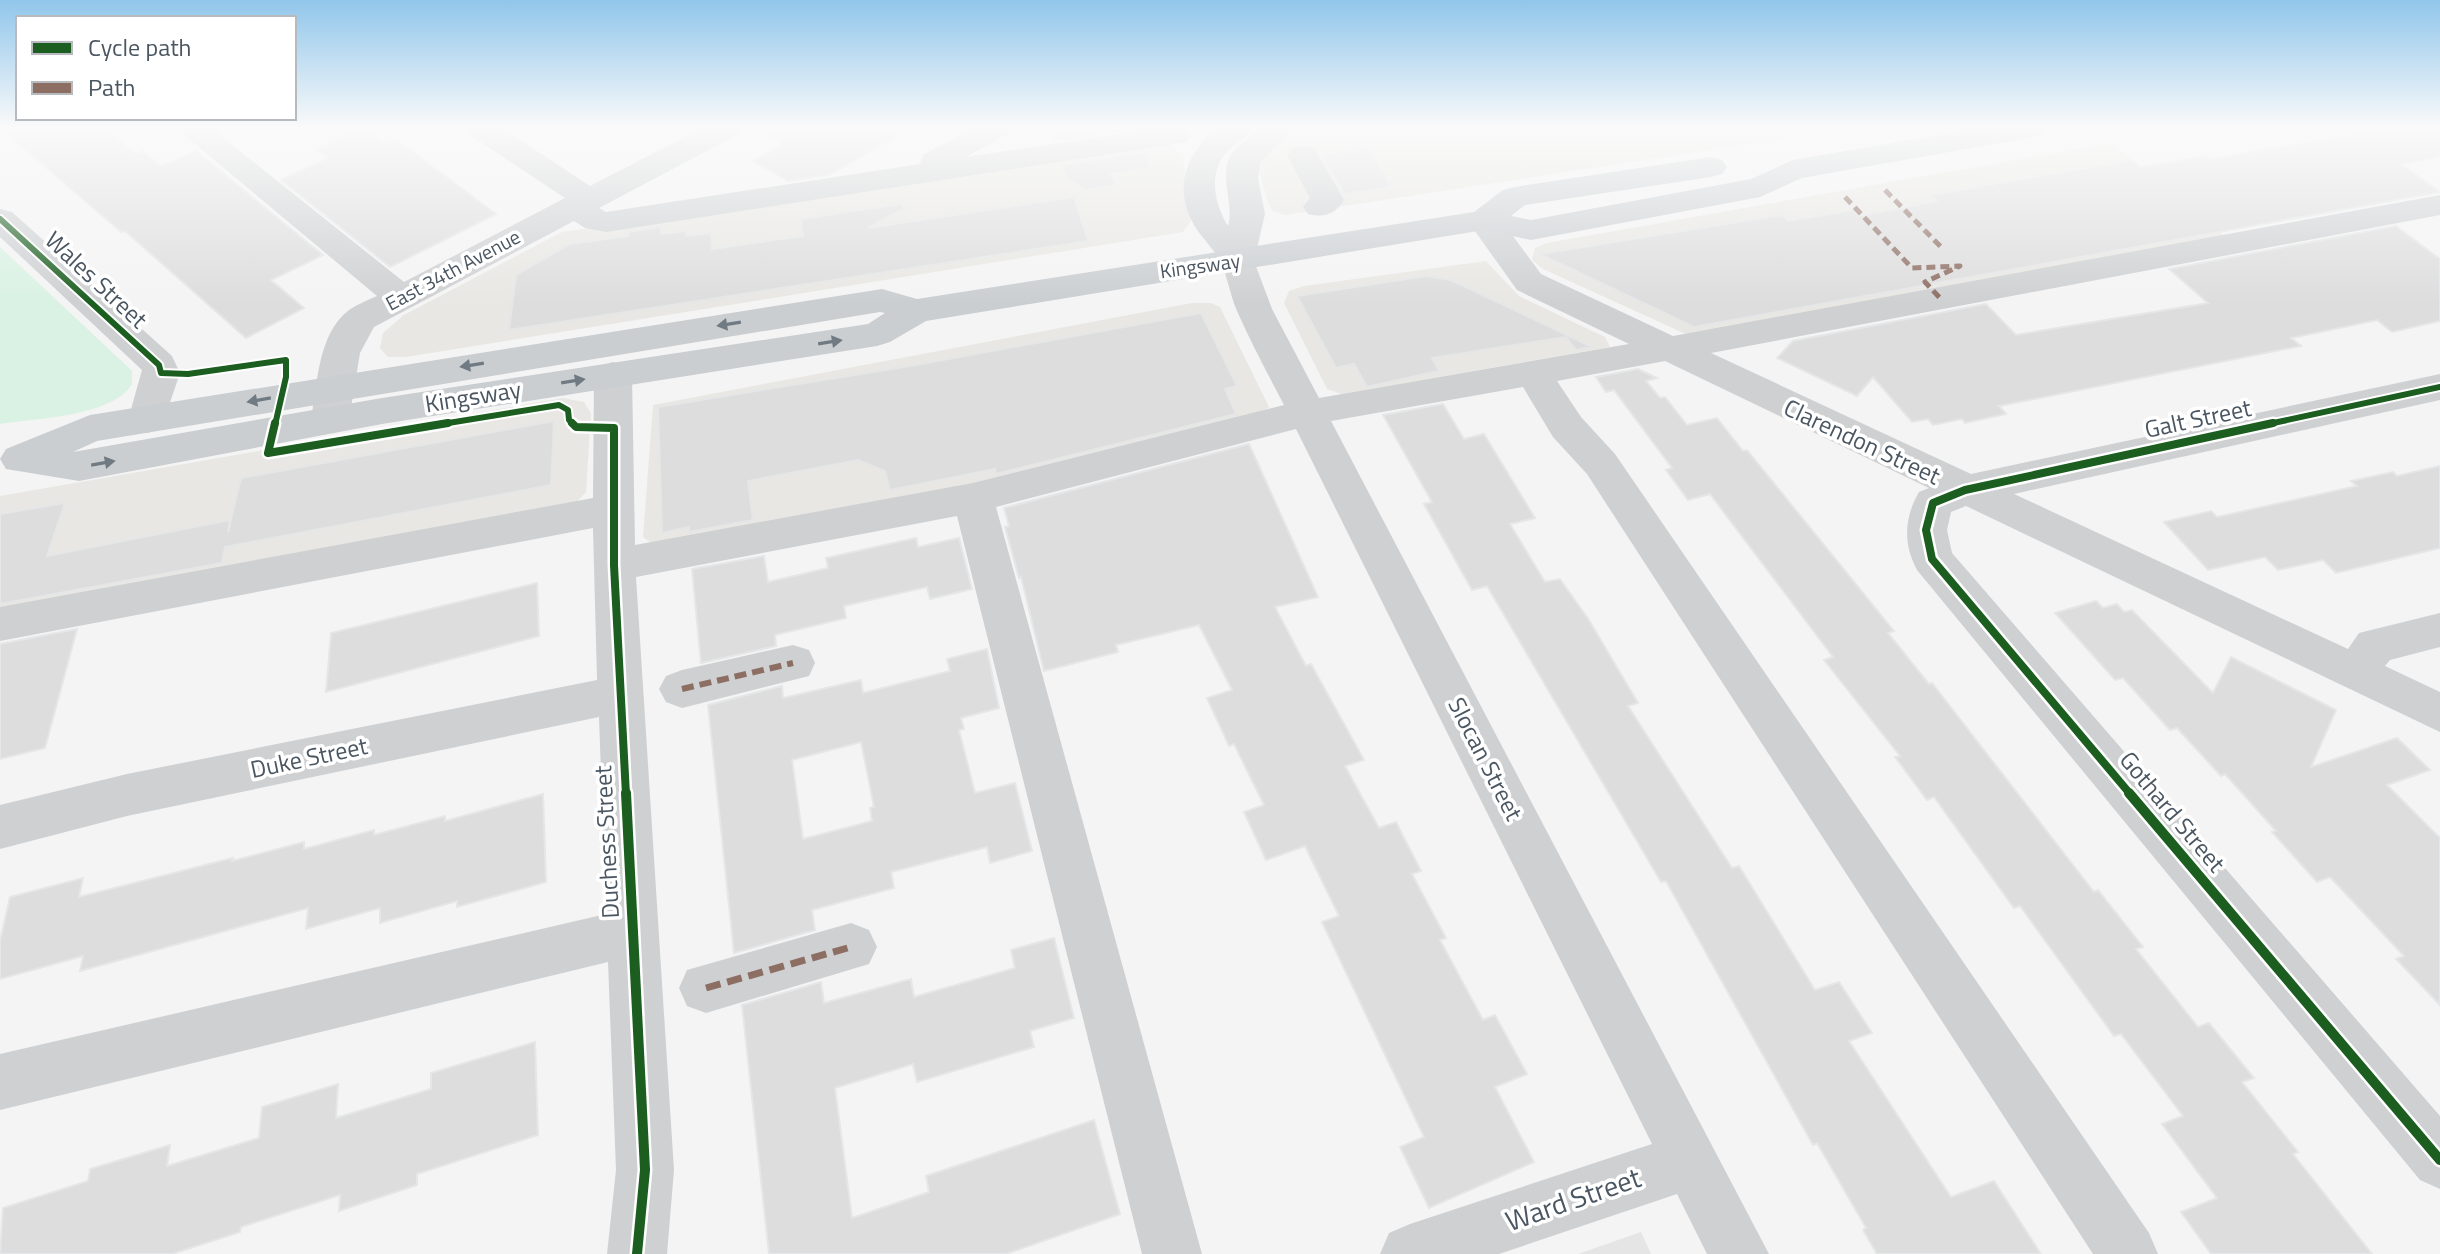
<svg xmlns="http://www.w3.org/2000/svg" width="2440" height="1254" font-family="'Titillium Web',sans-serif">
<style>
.commercial{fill:#e8e7e3}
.education{fill:#e6e5e6}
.green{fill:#d9f2e3}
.building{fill:#ddddde;stroke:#e5e6e7;stroke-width:2;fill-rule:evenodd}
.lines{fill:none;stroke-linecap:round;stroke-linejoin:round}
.minor{fill:#ced0d2;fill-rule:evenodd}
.major{fill:#caced1;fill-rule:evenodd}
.quiet-far2{stroke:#8d6e63;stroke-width:5;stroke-dasharray:9 5;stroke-linecap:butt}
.quiet-far1{stroke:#8d6e63;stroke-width:6;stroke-dasharray:12 6;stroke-linecap:butt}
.quiet{stroke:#8d6e63;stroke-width:7;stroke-dasharray:15 7;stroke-linecap:butt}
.cycleway-far2-casing{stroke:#fff;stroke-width:10}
.cycleway-far1-casing{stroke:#fff;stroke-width:13}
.cycleway-casing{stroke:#fff;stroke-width:15}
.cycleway-far2{stroke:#1b5e20;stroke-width:6}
.cycleway-far1{stroke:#1b5e20;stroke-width:8}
.cycleway{stroke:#1b5e20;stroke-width:10}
.oneway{fill:#707a83}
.labels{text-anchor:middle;stroke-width:7;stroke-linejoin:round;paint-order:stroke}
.far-street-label{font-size:20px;fill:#4a5661;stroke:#fff}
.street-label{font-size:24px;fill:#4a5661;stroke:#fff}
.near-street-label{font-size:28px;fill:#4a5661;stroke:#fff}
</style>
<rect width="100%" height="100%" fill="#f4f4f4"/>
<path class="commercial" d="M 1295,128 L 1855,128 L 1285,215 L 1273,211 L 1269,205 L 1258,169 L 1263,157 Z
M 2112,143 L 2233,243 L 1688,335 L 1543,269 L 1532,260 L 1535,248 L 1547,243 Z
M 1165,145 L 1172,147 L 1183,157 L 1192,219 L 1183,232 L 406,357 L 388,357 L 380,348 L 383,333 L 404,315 L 562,232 Z
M 1486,261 L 1519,296 L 1605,337 L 1610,347 L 1342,394 L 1327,389 L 1284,303 L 1289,291 L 1304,286 Z
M 1192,303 L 1211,303 L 1220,307 L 1269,407 L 1267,409 L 973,498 L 667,544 L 650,542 L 643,537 L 653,405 Z
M 563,398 L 584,402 L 591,413 L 586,492 L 575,504 L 0,624 L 0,496 Z"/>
<path class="education" d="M 1641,1232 L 1651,1254 L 1578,1254 Z"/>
<path class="green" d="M 0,247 L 132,371 L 132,384 C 112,417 36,418 0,424 Z"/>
<path class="building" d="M 0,128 L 105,128 L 136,154 L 142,151 L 161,166 L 196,151 L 323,255 L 271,280 L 304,308 L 246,338 L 125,231 L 121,232 Z
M 363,128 L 385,144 L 396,139 L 496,214 L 390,267 L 281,180 L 328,158 L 316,149 Z
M 755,128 L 912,128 L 829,175 L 788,181 L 753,161 L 784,144 Z
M 1050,128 L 1136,128 L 1136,129 L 1054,141 Z
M 2391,128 L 2440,128 L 2440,157 L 2401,164 L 2440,192 L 1694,327 L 1540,254 L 1782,215 L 1788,221 L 1853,210 L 1859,216 L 1937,201 L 1931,195 L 2132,160 L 2141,167 L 2206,156 L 2210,159 Z
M 1369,147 L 1392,187 L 1344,194 L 1321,155 Z
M 1145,152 L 1151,168 L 1111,174 L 1116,185 L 1085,190 L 1067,179 L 1062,165 Z
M 1074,197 L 1088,241 L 509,330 L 516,275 L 570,244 L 628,236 L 628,232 L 661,227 L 661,234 L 685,231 L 687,236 L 711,233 L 712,249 L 803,236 L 801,219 L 902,204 L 904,208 L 868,228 Z
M 2396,226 L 2440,259 L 2440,321 L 2392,332 L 2377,320 L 2291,338 L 2301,346 L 1999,406 L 2006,414 L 1965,423 L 1962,419 L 1933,425 L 1928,419 L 1912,422 L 1873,377 L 1857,396 L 1777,358 L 1793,341 L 1986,304 L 2016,335 L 2208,303 L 2169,269 Z
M 1426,276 L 1451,280 L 1592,347 L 1576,350 L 1566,337 L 1432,358 L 1439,371 L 1367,387 L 1354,364 L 1336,368 L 1297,296 Z
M 1201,313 L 1237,386 L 1225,389 L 1236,414 L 996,474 L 995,469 L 890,490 L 885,471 L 858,460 L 748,481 L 753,520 L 689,532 L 689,527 L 662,533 L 658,407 L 910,366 Z
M 1638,369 L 1657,378 L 1646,381 L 1660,398 L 1665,397 L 1687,425 L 1717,418 L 1743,451 L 1747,450 L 1894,631 L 1888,633 L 1929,684 L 1932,683 L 2094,892 L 2098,890 L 2143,947 L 2136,949 L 2198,1027 L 2209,1023 L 2254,1078 L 2242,1082 L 2298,1152 L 2293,1154 L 2372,1254 L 2211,1254 L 2181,1212 L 2217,1198 L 2162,1124 L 2183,1116 L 2121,1034 L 2114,1036 L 2020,906 L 2014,908 L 1934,797 L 1927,800 L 1895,757 L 1900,756 L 1824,660 L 1833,657 L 1710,494 L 1688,500 L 1666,470 L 1672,468 L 1614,390 L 1606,392 L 1596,377 Z
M 1443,404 L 1464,439 L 1484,434 L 1535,518 L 1510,524 L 1545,582 L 1560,579 L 1589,620 L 1638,703 L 1628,706 L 1732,868 L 1739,866 L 1815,990 L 1839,982 L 1872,1033 L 1849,1041 L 1951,1197 L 1994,1181 L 2041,1254 L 1877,1254 L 1863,1230 L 1866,1228 L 1817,1143 L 1813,1145 L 1666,881 L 1661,882 L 1487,586 L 1472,590 L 1424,504 L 1432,502 L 1383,415 Z
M 554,421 L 551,485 L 225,547 L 222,563 L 0,604 L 0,514 L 65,503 L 47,556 L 230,520 L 228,532 L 241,478 Z
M 1249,444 L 1318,597 L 1275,607 L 1306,666 L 1311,664 L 1364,760 L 1345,766 L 1379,828 L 1396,822 L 1421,871 L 1412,874 L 1446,938 L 1440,940 L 1483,1020 L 1495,1015 L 1527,1074 L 1495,1087 L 1534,1162 L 1429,1208 L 1400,1147 L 1424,1137 L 1322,922 L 1339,916 L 1305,846 L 1266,860 L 1244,812 L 1264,805 L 1234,744 L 1229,746 L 1207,698 L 1232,690 L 1199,625 L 1116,645 L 1118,652 L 1044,671 L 1021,577 L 1019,578 L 1005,527 L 1009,526 L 1004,508 Z
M 2440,466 L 2440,548 L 2336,573 L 2323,560 L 2278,570 L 2265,557 L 2208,570 L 2164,522 L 2211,511 L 2217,517 L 2357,486 L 2351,481 L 2393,472 L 2397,476 Z
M 916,538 L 918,547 L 959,538 L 972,589 L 930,599 L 927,587 L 844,606 L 846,618 L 775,635 L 776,646 L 701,663 L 692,569 L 764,556 L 768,582 L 828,568 L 826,558 Z
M 537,583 L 539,636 L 326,692 L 331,633 Z
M 2096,601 L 2103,608 L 2117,604 L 2124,612 L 2132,610 L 2213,693 L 2231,657 L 2336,710 L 2311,767 L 2397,738 L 2430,770 L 2387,785 L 2440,838 L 2440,1005 L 2396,959 L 2404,956 L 2330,877 L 2317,882 L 2272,832 L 2276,831 L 2225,774 L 2221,776 L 2177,728 L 2170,730 L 2123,678 L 2115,680 L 2055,613 Z
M 77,629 L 45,748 L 0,759 L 0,644 Z
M 987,649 L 999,708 L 961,718 L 964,729 L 959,730 L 975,793 L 1015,783 L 1032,851 L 990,863 L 987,847 L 891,872 L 894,888 L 812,910 L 815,930 L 734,953 L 708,705 L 782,686 L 783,698 L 861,680 L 863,693 L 950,671 L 947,659 ZM 861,742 L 874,807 L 870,808 L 872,821 L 803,839 L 792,760 Z
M 543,794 L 546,882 L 457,907 L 457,901 L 380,923 L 380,908 L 306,929 L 308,908 L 80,971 L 83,956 L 0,979 L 0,941 L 10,897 L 83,878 L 79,897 L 233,858 L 232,861 L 304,842 L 304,849 L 374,830 L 374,835 L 445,816 L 445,821 Z
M 1054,938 L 1074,1018 L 1030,1031 L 1034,1047 L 917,1082 L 913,1064 L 835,1088 L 852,1218 L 929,1192 L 926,1176 L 1094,1120 L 1120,1214 L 1006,1254 L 769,1254 L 742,1005 L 821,982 L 824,1003 L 911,979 L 914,997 L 1015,968 L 1011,950 Z
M 535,1042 L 538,1135 L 417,1174 L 417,1185 L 339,1211 L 340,1195 L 241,1227 L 240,1232 L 172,1254 L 0,1254 L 3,1208 L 88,1181 L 90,1169 L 170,1145 L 167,1166 L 259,1138 L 262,1107 L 338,1084 L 336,1118 L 431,1089 L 431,1073 Z"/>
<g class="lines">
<path class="minor" d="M 176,128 L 211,128 L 404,282 L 565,198 L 470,135 L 466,128 L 502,128 L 590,186 L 702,128 L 742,128 L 737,135 L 599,208 L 606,212 L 920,164 L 923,155 L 972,128 L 1011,128 L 1006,135 L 966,157 L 1160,128 L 1184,128 L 1191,135 L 1186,142 L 1175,144 L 606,232 L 585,228 L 574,221 L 374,327 L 360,353 L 349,420 L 344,429 L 330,433 L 316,429 L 311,420 C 317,385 318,333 349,310 C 358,304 368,300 377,296 Z
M 1217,128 L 1253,128 C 1245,139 1234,144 1225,154 C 1208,175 1215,205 1228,226 C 1234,204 1221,182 1228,161 C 1232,148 1250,137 1260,128 L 1294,128 L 1260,163 L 1258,178 L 1265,214 L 1254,261 L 1272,309 L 1319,398 L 1629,344 L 1517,290 L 1467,220 L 1472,213 L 1484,210 L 1496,213 L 1541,274 L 1673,336 L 2440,195 L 2440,215 L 1711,353 L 1971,474 L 2440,374 L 2440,400 L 2014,494 L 2348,649 L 2359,633 L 2440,613 L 2440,647 L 2390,660 L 2385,666 L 2440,692 L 2440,732 L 1966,506 L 1951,512 L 1947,530 L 1952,553 L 2440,1116 L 2440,1189 L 2420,1180 L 1917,570 C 1903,544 1904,518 1919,492 L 1929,488 L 1665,361 L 1557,381 L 1581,417 L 1615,454 L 2149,1233 L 2158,1254 L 2093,1254 L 1587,474 L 1553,437 L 1523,387 L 1331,421 L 1769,1254 L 1707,1254 L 1677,1194 L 1499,1254 L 1380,1254 L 1389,1233 L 1410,1224 L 1652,1144 L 1296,429 L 996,507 L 1202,1254 L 1142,1254 L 957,516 L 636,577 L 674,1170 L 667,1254 L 607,1254 L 616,1170 L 608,962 L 0,1110 L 0,1054 L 606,914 L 599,717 L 127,816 L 0,849 L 0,805 L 127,774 L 597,680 L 593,528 L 0,641 L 0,607 L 593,498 L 594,375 L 600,366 L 613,362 L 626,366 L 632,375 L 635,545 L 973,483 L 1284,405 C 1268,374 1251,343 1237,311 C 1231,297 1228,280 1222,265 C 1216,250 1202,239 1194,225 C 1173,188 1186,153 1217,128 Z
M 1303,145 L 1314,148 L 1344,200 C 1335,214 1325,218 1308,214 L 1303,207 L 1310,198 L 1287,155 L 1292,148 Z
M 0,209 L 12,212 L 172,356 L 180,373 L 161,429 L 147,433 L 133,429 L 128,420 L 142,370 L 0,237 Z
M 793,645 L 809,650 L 815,663 L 809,676 L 682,708 L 666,702 L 659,689 L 666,676 L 682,670 Z
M 851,923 L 869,930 L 877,947 L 869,964 L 706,1013 L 687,1006 L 679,988 L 687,970 Z"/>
<path class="major" d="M 1981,128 L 2050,128 L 2045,135 L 2034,137 L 1802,178 L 1760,197 L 1531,240 L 1484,230 L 926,321 L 890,342 L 877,346 L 382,424 L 79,481 L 6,469 L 0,459 L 6,449 L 90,415 L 882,289 L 917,299 L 1474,212 L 1503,190 L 1515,187 L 1711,157 L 1722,160 L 1727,167 L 1722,174 L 1711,177 L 1525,205 L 1511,216 L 1531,220 L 1751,179 L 1793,160 ZM 880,312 L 885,313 L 868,324 L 382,398 L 73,452 L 97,441 Z"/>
<path class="quiet-far2" d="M 1885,190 L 1943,249
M 1845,197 L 1912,268 L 1960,266 L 1925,282 L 1940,298"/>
<path class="quiet-far1" d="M 682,689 L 793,663"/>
<path class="quiet" d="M 706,988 L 851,947"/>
<defs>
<path id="cycleway-far2" d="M 0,219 L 159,365 L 161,373 L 188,374 L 286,360 L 286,377 L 275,425
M 436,425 L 559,405 L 568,410 L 569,420 L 574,425
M 2264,425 L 2440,387"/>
<path id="cycleway-far1" d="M 275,423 L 268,453 L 448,423
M 572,423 L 576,427 L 614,428 L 614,565 L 626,795
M 2131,795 L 1932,559 L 1926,530 L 1933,503 L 1965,490 L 2273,423"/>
<path id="cycleway" d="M 626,793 L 645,1170 L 637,1254
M 2129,793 L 2440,1160"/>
</defs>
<use href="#cycleway-far2" class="cycleway-far2-casing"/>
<use href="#cycleway-far1" class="cycleway-far1-casing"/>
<use href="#cycleway" class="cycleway-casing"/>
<use href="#cycleway-far2" class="cycleway-far2"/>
<use href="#cycleway-far1" class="cycleway-far1"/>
<use href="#cycleway" class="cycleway"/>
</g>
<defs><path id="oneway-solid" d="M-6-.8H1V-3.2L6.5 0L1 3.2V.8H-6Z" transform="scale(2)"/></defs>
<g class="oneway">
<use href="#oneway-solid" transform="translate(729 324) rotate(171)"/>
<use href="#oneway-solid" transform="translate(830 342) rotate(-9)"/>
<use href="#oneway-solid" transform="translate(472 365) rotate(171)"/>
<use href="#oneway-solid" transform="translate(573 381) rotate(-9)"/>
<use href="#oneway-solid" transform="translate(259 400) rotate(170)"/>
<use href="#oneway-solid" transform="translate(103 463) rotate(-10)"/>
</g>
<linearGradient id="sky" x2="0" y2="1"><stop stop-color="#91c6eb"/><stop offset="0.42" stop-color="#fafafa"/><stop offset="1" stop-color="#fafafa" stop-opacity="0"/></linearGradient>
<rect width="2440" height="303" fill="url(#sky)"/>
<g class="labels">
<g class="far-street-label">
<text transform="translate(1200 266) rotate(-8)" y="7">Kingsway</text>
<text transform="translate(453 270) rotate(-28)" y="7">East 34th Avenue</text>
</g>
<g class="street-label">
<text transform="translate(96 280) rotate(43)" y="8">Wales Street</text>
<text transform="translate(473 397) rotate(-9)" y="8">Kingsway</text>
<text transform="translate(2198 419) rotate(-12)" y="8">Galt Street</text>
<text transform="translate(1862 442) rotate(25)" y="8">Clarendon Street</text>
<text transform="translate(309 758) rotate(-12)" y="8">Duke Street</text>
<text transform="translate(1485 759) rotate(63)" y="8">Slocan Street</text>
<text transform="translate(2172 812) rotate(50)" y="8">Gothard Street</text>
<text transform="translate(607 842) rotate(-93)" y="8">Duchess Street</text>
</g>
<g class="near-street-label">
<text transform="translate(1573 1199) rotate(-19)" y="10">Ward Street</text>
</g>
</g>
<rect x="16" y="16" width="280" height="104" fill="#ffffff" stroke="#b7bbc0" stroke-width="2"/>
<rect x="32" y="42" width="40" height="12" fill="#1b5e20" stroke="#b7bbc0" stroke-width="2"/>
<text x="88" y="56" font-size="24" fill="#4a5661">Cycle path</text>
<rect x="32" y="82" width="40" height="12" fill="#8d6e63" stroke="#b7bbc0" stroke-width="2"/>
<text x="88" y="96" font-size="24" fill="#4a5661">Path</text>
</svg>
